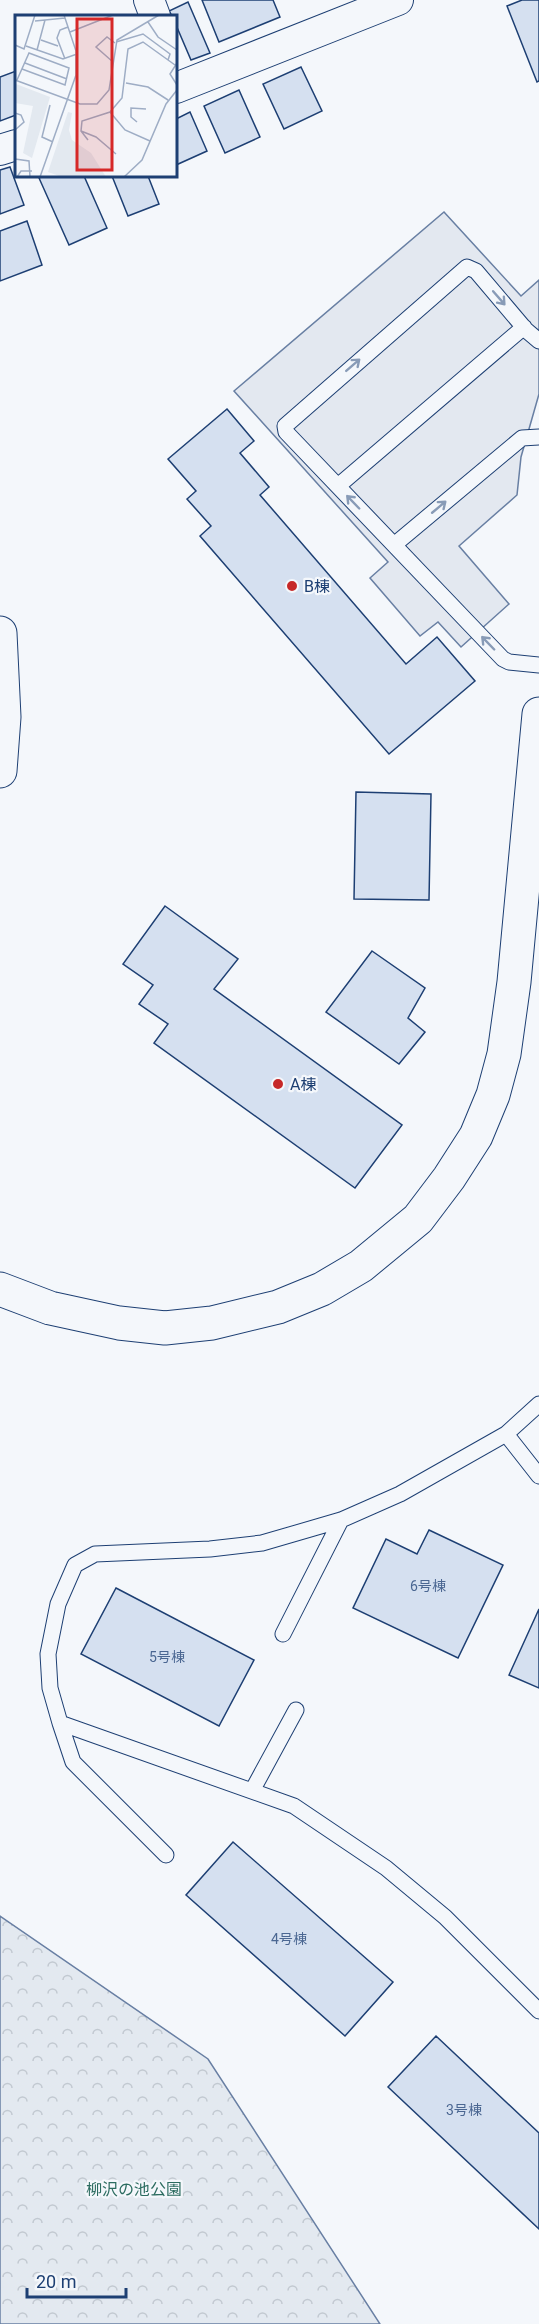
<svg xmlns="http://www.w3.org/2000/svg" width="539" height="2324" font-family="Roboto,'Noto Sans JP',sans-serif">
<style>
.park{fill:url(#park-crowns);stroke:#687fa3;stroke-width:1.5}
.parking{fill:#e3e8f0;stroke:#687fa3;stroke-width:1.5}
.building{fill:#d5e0f0;stroke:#1d3f73;stroke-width:1.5}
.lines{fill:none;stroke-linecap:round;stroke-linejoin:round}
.lane-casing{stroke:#1d3f73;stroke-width:17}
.street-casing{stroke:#1d3f73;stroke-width:32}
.secondary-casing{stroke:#1d3f73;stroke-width:35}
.lane{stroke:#f4f7fb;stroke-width:15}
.street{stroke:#f4f7fb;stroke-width:30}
.secondary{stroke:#f4f7fb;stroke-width:33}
.oneway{stroke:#889bb7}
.poi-dot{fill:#c62828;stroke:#f4f7fb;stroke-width:2}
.labels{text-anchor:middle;stroke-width:4.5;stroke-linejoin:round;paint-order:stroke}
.number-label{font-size:14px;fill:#4b6792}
.poi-label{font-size:16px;fill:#1d3f73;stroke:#f4f7fb;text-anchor:start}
.park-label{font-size:16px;fill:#2c6c60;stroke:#f4f7fb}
.inset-road{fill:none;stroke:#9eadc5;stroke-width:1.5}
.view{fill:#d62828;fill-opacity:0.15;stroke:#d62828;stroke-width:3}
.inset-edge{fill:none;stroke:#1d3f73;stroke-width:3}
</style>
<defs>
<pattern id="park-crowns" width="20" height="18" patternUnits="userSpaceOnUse" patternTransform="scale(1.5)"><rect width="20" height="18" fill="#e3e9f0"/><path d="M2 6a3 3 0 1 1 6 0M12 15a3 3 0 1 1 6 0" fill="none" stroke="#c2c9d1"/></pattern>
</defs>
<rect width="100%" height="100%" fill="#f4f7fb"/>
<path class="park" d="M 0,1916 L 208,2059 L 380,2324 L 0,2324 Z"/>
<path class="parking" d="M 444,212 L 521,296 L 539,280 L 539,394 L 521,457 L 517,495 L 459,546 L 509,604 L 461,647 L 438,622 L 420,636 L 370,578 L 388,562 L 234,391 Z"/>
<path class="building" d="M 202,0 L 273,0 L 280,17 L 219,42 Z
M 522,0 L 539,0 L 539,81 L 537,82 L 507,6 Z
M 188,2 L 210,53 L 191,60 L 176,25 L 176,16 L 172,16 L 169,11 Z
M 301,67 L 322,111 L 284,129 L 263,84 Z
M 16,71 L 16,115 L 0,121 L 0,77 Z
M 239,90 L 260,137 L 225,153 L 204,106 Z
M 190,112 L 207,151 L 176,165 L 176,119 Z
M 10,167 L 24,205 L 0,214 L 0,170 Z
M 44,176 L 84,176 L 107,228 L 69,245 L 39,178 Z
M 112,176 L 148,176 L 159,204 L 128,216 Z
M 27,221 L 42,265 L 0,281 L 0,231 Z
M 227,409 L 254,441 L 240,453 L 269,487 L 260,495 L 406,664 L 437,637 L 475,681 L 389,754 L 200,536 L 211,526 L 187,499 L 196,491 L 168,459 Z
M 356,792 L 431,794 L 429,900 L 354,899 Z
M 165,906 L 238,959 L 214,989 L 402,1125 L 355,1188 L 154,1043 L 168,1024 L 139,1004 L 153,985 L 123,964 Z
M 372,951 L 425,988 L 408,1018 L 425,1032 L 399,1064 L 326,1012 Z
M 429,1530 L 503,1565 L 458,1658 L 353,1608 L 386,1539 L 417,1554 Z
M 116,1588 L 254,1660 L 219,1726 L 81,1654 Z
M 539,1609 L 539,1688 L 509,1675 Z
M 233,1842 L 393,1982 L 345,2036 L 186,1895 Z
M 436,2036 L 539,2133 L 539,2229 L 388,2087 Z"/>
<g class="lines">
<defs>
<path id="lane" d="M 539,341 L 526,330 L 476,271 L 467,267 L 285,426 L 286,432 L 503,659 L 509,662 L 539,665
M 338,486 L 524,327
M 394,545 L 522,438 L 539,437
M 506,1434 L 539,1476
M 283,1634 L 341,1520
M 60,1723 L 294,1806 L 386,1868 L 445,1917 L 539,2011
M 252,1791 L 296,1710
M 166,1855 L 73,1762 L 60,1723 L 50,1688 L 48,1654 L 58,1604 L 75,1565 L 95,1554 L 210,1549 L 262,1543 L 341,1520 L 400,1494 L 506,1434 L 539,1404"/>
<path id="street" d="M 149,0 L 155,16
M 176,88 L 398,0
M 0,150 L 16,145"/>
<path id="secondary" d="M 0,633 L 4,717 L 0,771
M 0,1289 L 50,1308 L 119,1323 L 165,1328 L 212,1323 L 278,1307 L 322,1289 L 361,1266 L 418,1219 L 449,1178 L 476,1136 L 493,1095 L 504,1054 L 514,982 L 539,714"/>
</defs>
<use href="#lane" class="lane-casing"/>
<use href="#street" class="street-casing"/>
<use href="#secondary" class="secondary-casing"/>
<use href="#lane" class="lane"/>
<use href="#street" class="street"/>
<use href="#secondary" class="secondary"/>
</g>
<defs><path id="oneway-shaft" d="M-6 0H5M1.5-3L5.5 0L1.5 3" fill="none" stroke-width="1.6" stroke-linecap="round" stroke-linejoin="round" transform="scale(1.5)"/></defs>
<g class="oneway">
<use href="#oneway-shaft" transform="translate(499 298) rotate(49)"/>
<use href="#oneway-shaft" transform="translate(353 365) rotate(-41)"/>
<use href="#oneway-shaft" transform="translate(353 502) rotate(-134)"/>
<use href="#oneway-shaft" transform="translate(439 507) rotate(-40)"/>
<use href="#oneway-shaft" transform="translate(488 643) rotate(-134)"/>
</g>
<g class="poi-dot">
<circle cx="292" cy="586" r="6"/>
<circle cx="278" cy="1084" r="6"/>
</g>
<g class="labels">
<g class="number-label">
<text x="428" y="1591">6号棟</text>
<text x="167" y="1662">5号棟</text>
<text x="289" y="1944">4号棟</text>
<text x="464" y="2115">3号棟</text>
</g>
<g class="poi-label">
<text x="304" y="592">B棟</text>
<text x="290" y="1090">A棟</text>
</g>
<g class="park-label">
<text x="134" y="2195">柳沢の池公園</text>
</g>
</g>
<g transform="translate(15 15)">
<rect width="162" height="162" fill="#f4f7fb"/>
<path d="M 0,54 L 1,69 L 35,82 L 17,143 L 8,138 L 18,91 L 0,88 ZM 53,97 L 57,98 L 54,115 L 57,125 L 76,138 L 91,162 L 47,162 L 33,157 Z" fill="#e3e9f0"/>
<path class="inset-road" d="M 20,6 L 50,3M 133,7 L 143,22 L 162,35M 55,17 L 98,0M 26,25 L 43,31M 101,27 L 128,19 L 155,39 L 153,45M 0,30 L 9,34 L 20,0M 11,31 L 48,44 L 62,39M 22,35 L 30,5M 50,44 L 42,23 L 45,15 L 53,12M 98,47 L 81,32 L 92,22 L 100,28M 10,48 L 52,64M 162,48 L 155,59 L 162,70M 0,65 L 65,89 L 82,89 L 94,75 L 102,25 L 144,0M 2,65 L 14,38 L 54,53 L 50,70 L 7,54M 111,68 L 133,72 L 153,85M 35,90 L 27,122 L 38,127M 95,97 L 110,115 L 135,126M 0,98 L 6,100 L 9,107 L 0,115M 122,107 L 116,102 L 116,93 L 131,94M 66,116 L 81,122 L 101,139M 73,125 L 66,116 L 67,106 L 95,97 L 107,83 L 113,34 L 128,27 L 160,50M 0,144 L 14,146 L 15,162M 2,162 L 6,156 L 17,156M 25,162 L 61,60 L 61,36 L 49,0M 109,162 L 127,145 L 151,89 L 162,75"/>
<path class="view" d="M 62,4 L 97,4 L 97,155 L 62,155 Z"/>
<rect width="162" height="162" class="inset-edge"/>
</g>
<path d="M27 2288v9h99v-9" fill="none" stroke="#1d3f73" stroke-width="3"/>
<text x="36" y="2288" font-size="18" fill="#1d3f73" stroke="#f4f7fb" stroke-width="4.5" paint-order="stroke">20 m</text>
</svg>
